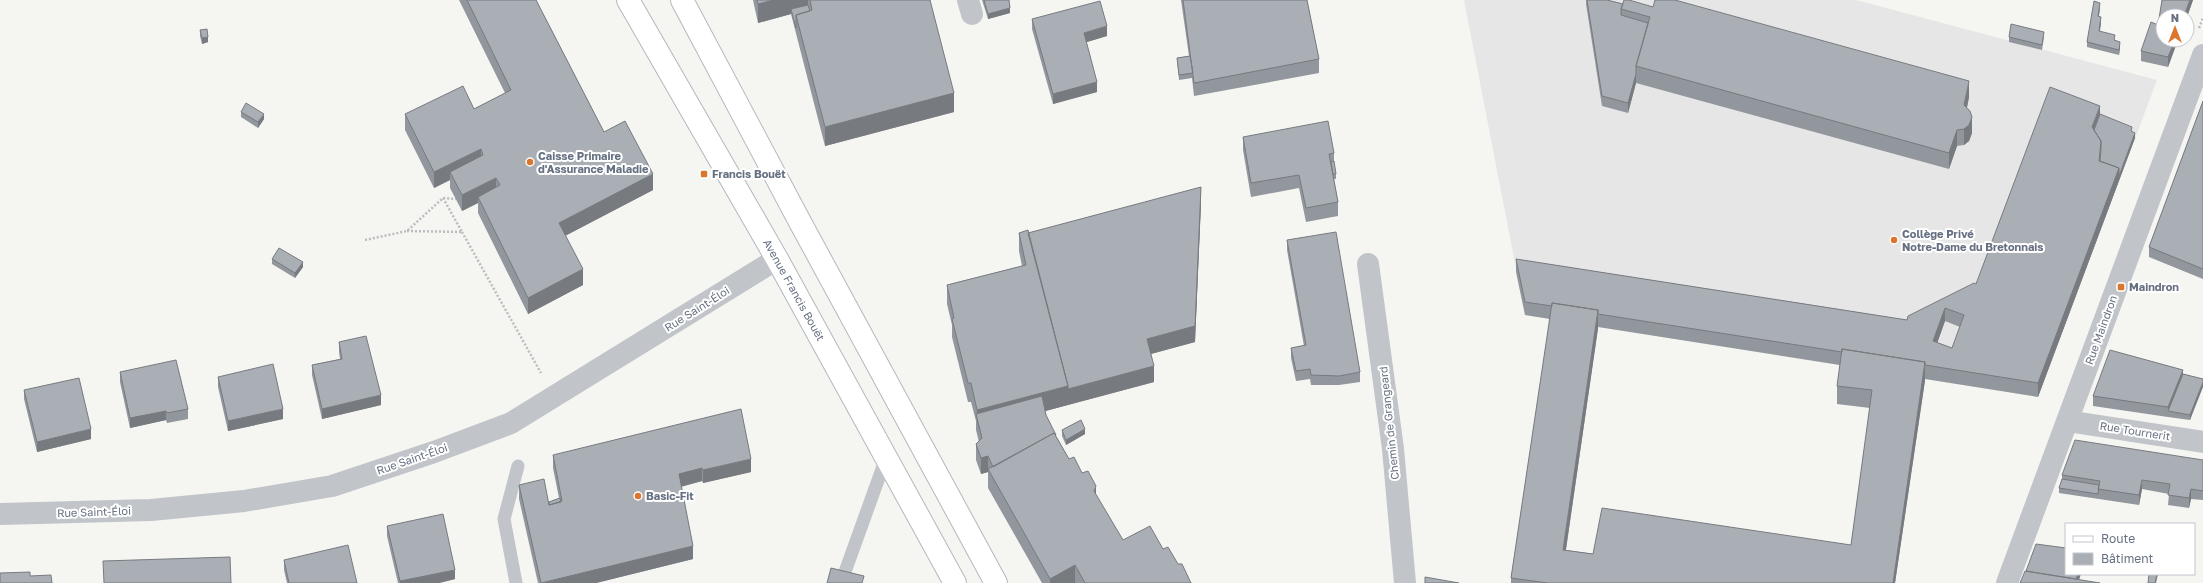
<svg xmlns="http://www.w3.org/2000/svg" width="2203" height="583" font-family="'Golos Text',sans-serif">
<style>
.built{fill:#e6e6e6}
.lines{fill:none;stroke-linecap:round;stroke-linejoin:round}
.secondary-casing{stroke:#b4b7bc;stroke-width:24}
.path{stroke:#bbbcbf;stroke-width:2.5;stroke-dasharray:2 2;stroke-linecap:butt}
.service{stroke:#c1c4c8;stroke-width:13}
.minor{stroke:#c1c4c8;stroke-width:22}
.secondary{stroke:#fff;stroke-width:22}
.wall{fill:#92969d;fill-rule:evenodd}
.shaded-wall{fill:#777a7f}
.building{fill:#aaafb6;stroke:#777a7f;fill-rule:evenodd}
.poi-dot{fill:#db762e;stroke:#fff;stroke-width:1.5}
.labels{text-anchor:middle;stroke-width:4;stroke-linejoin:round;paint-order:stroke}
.poi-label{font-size:11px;font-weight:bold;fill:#667082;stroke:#fff;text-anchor:start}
.street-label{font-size:11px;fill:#667082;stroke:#fff}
</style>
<rect width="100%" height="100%" fill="#f5f6f2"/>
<path class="built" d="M 1464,0 L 1856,0 L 2157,80 L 2038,397 L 1525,315 Z"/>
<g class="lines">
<defs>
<path id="secondary" d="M 628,0 L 777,259 L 955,583
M 682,0 L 800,222 L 996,583"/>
</defs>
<use href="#secondary" class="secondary-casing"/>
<path class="path" d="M 2199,28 L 2203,18
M 407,231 L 462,232 L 443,198
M 462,232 L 541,373
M 365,240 L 407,231 L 443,198 L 456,199"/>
<path class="service" d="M 516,583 L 504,519 L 518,466
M 841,583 L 886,458"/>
<path class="minor" d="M 968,0 L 972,14
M 1368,264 L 1393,449 L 1405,583
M 2067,421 L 2203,442
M 0,514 L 151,510 L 244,501 L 332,486 L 434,452 L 511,423 L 777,259
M 2007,583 L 2203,55"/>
<use href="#secondary" class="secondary"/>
</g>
<path class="wall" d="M 459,0 L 536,0 L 604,132 L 653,190 L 565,236 L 583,285 L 528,314 L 478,213 L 478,203 L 462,211 L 450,188 L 450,180 L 434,188 L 405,130 L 405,114 L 474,109 L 505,93 Z
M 753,0 L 930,0 L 954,112 L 825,146 L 791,14 L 758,23 Z
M 982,0 L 1009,0 L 1010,13 L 988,19 Z
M 1181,0 L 1307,0 L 1319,59 L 1319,73 L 1194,96 L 1192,78 L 1179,80 L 1177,58 L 1189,56 Z
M 1586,0 L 1607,0 L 1623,4 L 1653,7 L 1969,97 L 1967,108 L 1972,133 L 1969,141 L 1964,145 L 1957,146 L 1949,169 L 1636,83 L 1628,113 L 1602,106 L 1586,4 Z
M 2162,0 L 2193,0 L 2187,17 L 2163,40 L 2178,40 L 2168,67 L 2141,61 L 2141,51 L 2158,25 Z
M 2100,8 L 2099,16 L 2101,22 L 2100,31 L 2115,40 L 2120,47 L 2119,55 L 2087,47 L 2087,42 Z
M 1032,19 L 1107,36 L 1086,42 L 1097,92 L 1053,104 L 1032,29 Z
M 200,30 L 208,42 L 202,44 L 200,36 Z
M 2009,37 L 2044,37 L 2042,50 L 2009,42 Z
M 2203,101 L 2203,279 L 2149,257 L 2149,247 Z
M 241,112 L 264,119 L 258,128 L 241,117 Z
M 2100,114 L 2132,132 L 2135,138 L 2038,397 L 1925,379 L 1895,583 L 1511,583 L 1511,578 L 1550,319 L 1525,315 L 1516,272 L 1516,259 L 1907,320 L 1976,284 ZM 1945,321 L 1960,327 L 1952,348 L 1937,343 ZM 1598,327 L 1840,365 L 1837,386 L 1837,404 L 1870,408 L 1851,545 L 1593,554 L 1566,550 Z
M 1243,137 L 1334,153 L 1334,161 L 1336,174 L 1336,179 L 1334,179 L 1338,202 L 1338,216 L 1306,222 L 1299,188 L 1251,197 L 1243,150 Z
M 1201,203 L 1195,342 L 1151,354 L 1154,382 L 1045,411 L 1046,415 L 1056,436 L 1069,459 L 1082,473 L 1123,540 L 1163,549 L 1178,564 L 1191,583 L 1042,583 L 988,488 L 988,472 L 981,474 L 976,460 L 976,444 L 979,442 L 976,430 L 976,421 L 971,402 L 968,402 L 952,337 L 952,325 L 947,304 L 947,285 L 1022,266 L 1019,251 L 1019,233 L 1028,233 Z
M 1287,240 L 1360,372 L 1360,382 L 1339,385 L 1311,385 L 1310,379 L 1296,381 L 1291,358 L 1291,348 L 1304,346 L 1287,250 Z
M 272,259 L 303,267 L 295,278 L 272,264 Z
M 339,342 L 381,405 L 322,419 L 312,375 L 312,365 L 340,359 L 339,352 Z
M 120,372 L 188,409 L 188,419 L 167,423 L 166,420 L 130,428 L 120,382 Z
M 2183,374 L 2203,379 L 2190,420 L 2168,417 L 2093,406 L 2093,396 Z
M 218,377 L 283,419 L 228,431 L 218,387 Z
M 24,390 L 91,439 L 37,452 L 24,399 Z
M 1062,430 L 1085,434 L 1066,445 L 1062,436 Z
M 553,455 L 751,472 L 703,483 L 702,481 L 681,487 L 693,559 L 596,583 L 538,583 L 519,499 L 519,485 L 549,502 L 559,498 L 553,468 Z
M 2203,460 L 2203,500 L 2191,499 L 2189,508 L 2168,505 L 2169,494 L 2142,489 L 2139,505 L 2059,493 L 2059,488 L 2062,479 L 2062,475 Z
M 387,526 L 455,579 L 439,583 L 398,583 L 387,536 Z
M 284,560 L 357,583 L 287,583 L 284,570 Z"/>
<path class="shaded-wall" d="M 774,0 L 808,0 L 808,10 L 791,9 L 791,14 L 758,23 L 758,4 Z
M 2190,0 L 2193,0 L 2187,17 L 2187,16 L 2184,16 Z
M 2100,3 L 2100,8 L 2098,21 L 2098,16 Z
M 1010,8 L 1010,13 L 988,19 L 988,14 Z
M 2101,17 L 2101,22 L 2099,36 L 2099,31 Z
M 1107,26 L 1107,36 L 1084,43 L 1084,33 Z
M 208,37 L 208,42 L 202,44 L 202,38 Z
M 2175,40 L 2178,40 L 2168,67 L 2168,57 Z
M 2120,42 L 2120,47 L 2119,55 L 2119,50 Z
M 1636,74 L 1636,83 L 1628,113 L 1628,103 Z
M 1969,81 L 1969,97 L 1964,121 L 1964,105 Z
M 1097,82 L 1097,92 L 1053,104 L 1053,94 Z
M 954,93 L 954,112 L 825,146 L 825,127 Z
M 2100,106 L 2100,120 L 2093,137 L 2092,127 Z
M 264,114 L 264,119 L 258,128 L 258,122 Z
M 1972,117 L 1972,133 L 1969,141 L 1964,145 L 1964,129 Z
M 1957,130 L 1957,146 L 1949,169 L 1949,153 Z
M 2135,133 L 2135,138 L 2038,397 L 2038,383 L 2119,168 Z
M 481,149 L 481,165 L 450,172 L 450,180 L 434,188 L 434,172 Z
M 653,174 L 653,190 L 559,239 L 559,223 Z
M 496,178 L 496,194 L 478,197 L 478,203 L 462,211 L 462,195 Z
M 1201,187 L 1201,203 L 1195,342 L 1147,355 L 1147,339 Z
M 303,262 L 303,267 L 295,278 L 295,273 Z
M 583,269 L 583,285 L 528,314 L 528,298 Z
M 1945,308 L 1945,321 L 1933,355 L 1933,341 Z
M 1598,310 L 1598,329 L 1563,569 L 1563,550 Z
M 1925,362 L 1925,381 L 1895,583 L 1893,583 Z
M 1154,366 L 1154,382 L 1068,405 L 1068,389 Z
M 2183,370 L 2183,379 L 2168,411 L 2168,417 L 2168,407 Z
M 2203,382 L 2203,387 L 2190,420 L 2190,415 Z
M 1068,386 L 1068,405 L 979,429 L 977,421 L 977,410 Z
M 381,395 L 381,405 L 322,419 L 322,409 Z
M 283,409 L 283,419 L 228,431 L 228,421 Z
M 166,411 L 166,420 L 130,428 L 130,418 Z
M 91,429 L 91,439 L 37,452 L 37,442 Z
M 1085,429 L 1085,434 L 1066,445 L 1066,440 Z
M 988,456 L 988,472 L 981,474 L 981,458 Z
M 751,459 L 751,472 L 703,483 L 703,470 Z
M 702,468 L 702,481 L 679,487 L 679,474 Z
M 2142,480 L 2142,489 L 2139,505 L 2139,495 Z
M 1096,486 L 1096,505 L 1094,491 Z
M 2191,489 L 2191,499 L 2189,508 L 2189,498 Z
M 693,546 L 693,559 L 596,583 L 542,583 Z
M 1075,565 L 1075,583 L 1050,583 L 1050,579 Z
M 455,570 L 455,579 L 439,583 L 400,583 L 400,581 Z
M 2078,574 L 2081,574 L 2078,583 L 2075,583 Z
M 2157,574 L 2158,574 L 2156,583 L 2155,583 Z"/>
<path class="building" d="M 467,0 L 536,0 L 604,132 L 625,121 L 653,174 L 559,223 L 583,269 L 528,298 L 478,197 L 500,185 L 496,178 L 462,195 L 450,172 L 483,155 L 481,149 L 434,172 L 405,114 L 463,86 L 474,109 L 511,90 Z
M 757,0 L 774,0 L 758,4 Z
M 810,0 L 930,0 L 954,93 L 825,127 L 796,15 L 812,10 Z
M 984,0 L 1009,0 L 1010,8 L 988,14 Z
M 1183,0 L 1307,0 L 1319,59 L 1194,83 Z
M 1587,0 L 1607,0 L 1623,4 L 1621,9 L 1621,15 L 1648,23 L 1636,66 L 1636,74 L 1628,103 L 1602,96 Z
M 1624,0 L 1629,0 L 1653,7 L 1655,0 L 1675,0 L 1969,81 L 1964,105 L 1970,111 L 1972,117 L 1969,125 L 1964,129 L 1957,130 L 1949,153 L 1636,66 L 1650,17 L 1621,9 Z
M 2162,0 L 2190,0 L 2184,16 L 2163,16 L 2163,40 L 2175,40 L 2168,57 L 2141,51 L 2151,22 L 2158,25 Z
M 1100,1 L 1107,26 L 1084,33 L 1097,82 L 1053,94 L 1032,19 Z
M 2094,1 L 2100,3 L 2098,16 L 2101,17 L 2099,31 L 2115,35 L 2114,40 L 2120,42 L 2119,50 L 2087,42 Z
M 808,5 L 810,11 L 796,15 L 796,28 L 791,9 Z
M 2011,24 L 2044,32 L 2042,45 L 2009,37 Z
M 207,29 L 208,37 L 202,38 L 200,30 Z
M 1190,56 L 1193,73 L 1179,75 L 1177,58 Z
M 2050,87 L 2100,106 L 2092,127 L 2101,141 L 2099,161 L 2119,168 L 2038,383 L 1925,365 L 1925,362 L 1842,349 L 1842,352 L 1598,314 L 1598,310 L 1552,303 L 1552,306 L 1525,302 L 1516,259 L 1907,320 L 1908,316 L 1974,283 L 1976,284 ZM 1945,308 L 1964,315 L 1952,348 L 1933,341 Z
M 2203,101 L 2203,269 L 2149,247 Z
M 246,103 L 264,114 L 258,122 L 241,112 Z
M 2100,114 L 2132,127 L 2131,131 L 2135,133 L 2119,176 L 2119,168 L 2100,161 L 2101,149 L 2101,141 L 2094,130 Z
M 1328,121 L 1334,153 L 1329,154 L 1338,202 L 1306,208 L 1299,175 L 1251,183 L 1243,137 Z
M 1334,161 L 1336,174 L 1333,174 L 1331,162 Z
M 1201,187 L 1195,326 L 1147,339 L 1154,366 L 1068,389 L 1068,386 L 1028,233 Z
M 1028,230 L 1068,386 L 977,410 L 971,383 L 968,383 L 952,319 L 954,318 L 947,285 L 1026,265 L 1019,233 Z
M 1336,232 L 1360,372 L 1339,376 L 1311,375 L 1310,369 L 1296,371 L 1291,348 L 1306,345 L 1287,240 Z
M 279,248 L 303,262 L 295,273 L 272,259 Z
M 1552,303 L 1598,310 L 1563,550 L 1593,554 L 1602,508 L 1851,545 L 1872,390 L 1837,386 L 1842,349 L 1925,362 L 1893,583 L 1548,583 L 1511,578 Z
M 366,336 L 381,395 L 322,409 L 312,365 L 342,359 L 339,342 Z
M 2110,350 L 2183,370 L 2168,407 L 2093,396 Z
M 176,360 L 188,409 L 167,413 L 166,411 L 130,418 L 120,372 Z
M 273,364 L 283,409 L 228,421 L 218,377 Z
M 2183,374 L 2203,379 L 2203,382 L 2190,415 L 2168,411 Z
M 79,378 L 91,429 L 37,442 L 24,390 Z
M 1042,396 L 1046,415 L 1056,435 L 1054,433 L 993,467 L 988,456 L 981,458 L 976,444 L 982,438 L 976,414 Z
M 741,409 L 751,459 L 703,470 L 702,468 L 679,474 L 693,546 L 541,583 L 519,485 L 544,479 L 549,505 L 562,501 L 553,455 Z
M 1081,420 L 1085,429 L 1066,440 L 1062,430 Z
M 1054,433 L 1069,459 L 1074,457 L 1082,473 L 1088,471 L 1096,486 L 1094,491 L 1123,540 L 1150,526 L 1163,549 L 1168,547 L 1178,564 L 1182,564 L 1191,583 L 1085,583 L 1075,565 L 1050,579 L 988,469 Z
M 2075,440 L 2203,460 L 2203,491 L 2191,489 L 2189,498 L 2168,495 L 2170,484 L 2142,480 L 2139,495 L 2098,489 L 2100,481 L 2062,475 Z
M 2062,479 L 2099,485 L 2098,494 L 2059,488 Z
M 560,498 L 561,502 L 549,505 L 549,502 Z
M 443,514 L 455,570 L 400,581 L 387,526 Z
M 2036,544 L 2066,548 L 2066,574 L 2078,574 L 2076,579 L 2026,571 Z
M 348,545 L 357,583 L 289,583 L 284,560 Z
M 230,557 L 231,583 L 104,583 L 103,561 Z
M 831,568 L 864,576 L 862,583 L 827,583 Z
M 2025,571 L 2100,583 L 2020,583 Z
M 30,572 L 30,576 L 51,575 L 52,583 L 0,583 L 0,573 Z
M 2149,574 L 2157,574 L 2155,583 L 2148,583 Z
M 1425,577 L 1459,583 L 1425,583 Z"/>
<g class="poi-dot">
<circle cx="530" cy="162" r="4"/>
<rect x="700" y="170" width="8" height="8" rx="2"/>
<circle cx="1894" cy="240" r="4"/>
<rect x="2117" y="283" width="8" height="8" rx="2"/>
<circle cx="638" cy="496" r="4"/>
</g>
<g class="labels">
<g class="poi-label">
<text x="538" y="160">Caisse Primaire<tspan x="538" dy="13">d'Assurance Maladie</tspan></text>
<text x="712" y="178">Francis Bouët</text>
<text x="1902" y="238">Collège Privé<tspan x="1902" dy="13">Notre-Dame du Bretonnais</tspan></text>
<text x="2129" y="291">Maindron</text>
<text x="646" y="500">Basic-Fit</text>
</g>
<g class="street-label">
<text transform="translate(794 290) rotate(61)" y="4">Avenue Francis Bouët</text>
<text transform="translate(697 309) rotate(-32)" y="4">Rue Saint-Éloi</text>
<text transform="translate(2101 330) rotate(-70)" y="4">Rue Maindron</text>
<text transform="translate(1389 423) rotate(-96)" y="4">Chemin de Grangeard</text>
<text transform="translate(2135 431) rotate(9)" y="4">Rue Tournerit</text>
<text transform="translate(412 459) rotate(-19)" y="4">Rue Saint-Éloi</text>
<text transform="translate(94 512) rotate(-2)" y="4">Rue Saint-Éloi</text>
</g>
</g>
<rect x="2065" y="523" width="130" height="52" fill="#ffffff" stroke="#c2c6cd"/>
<rect x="2073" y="536" width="20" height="6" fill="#ffffff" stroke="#c2c6cd"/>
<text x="2101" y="543" font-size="12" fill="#667082">Route</text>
<rect x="2073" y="553" width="20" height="12" fill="#aaafb6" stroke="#c2c6cd"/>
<text x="2101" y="563" font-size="12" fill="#667082">Bâtiment</text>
<g transform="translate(2175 28)"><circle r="19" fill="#ffffff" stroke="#c2c6cd"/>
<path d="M0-3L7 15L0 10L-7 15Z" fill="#db762e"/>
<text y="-6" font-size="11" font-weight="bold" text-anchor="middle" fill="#667082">N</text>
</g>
</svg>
